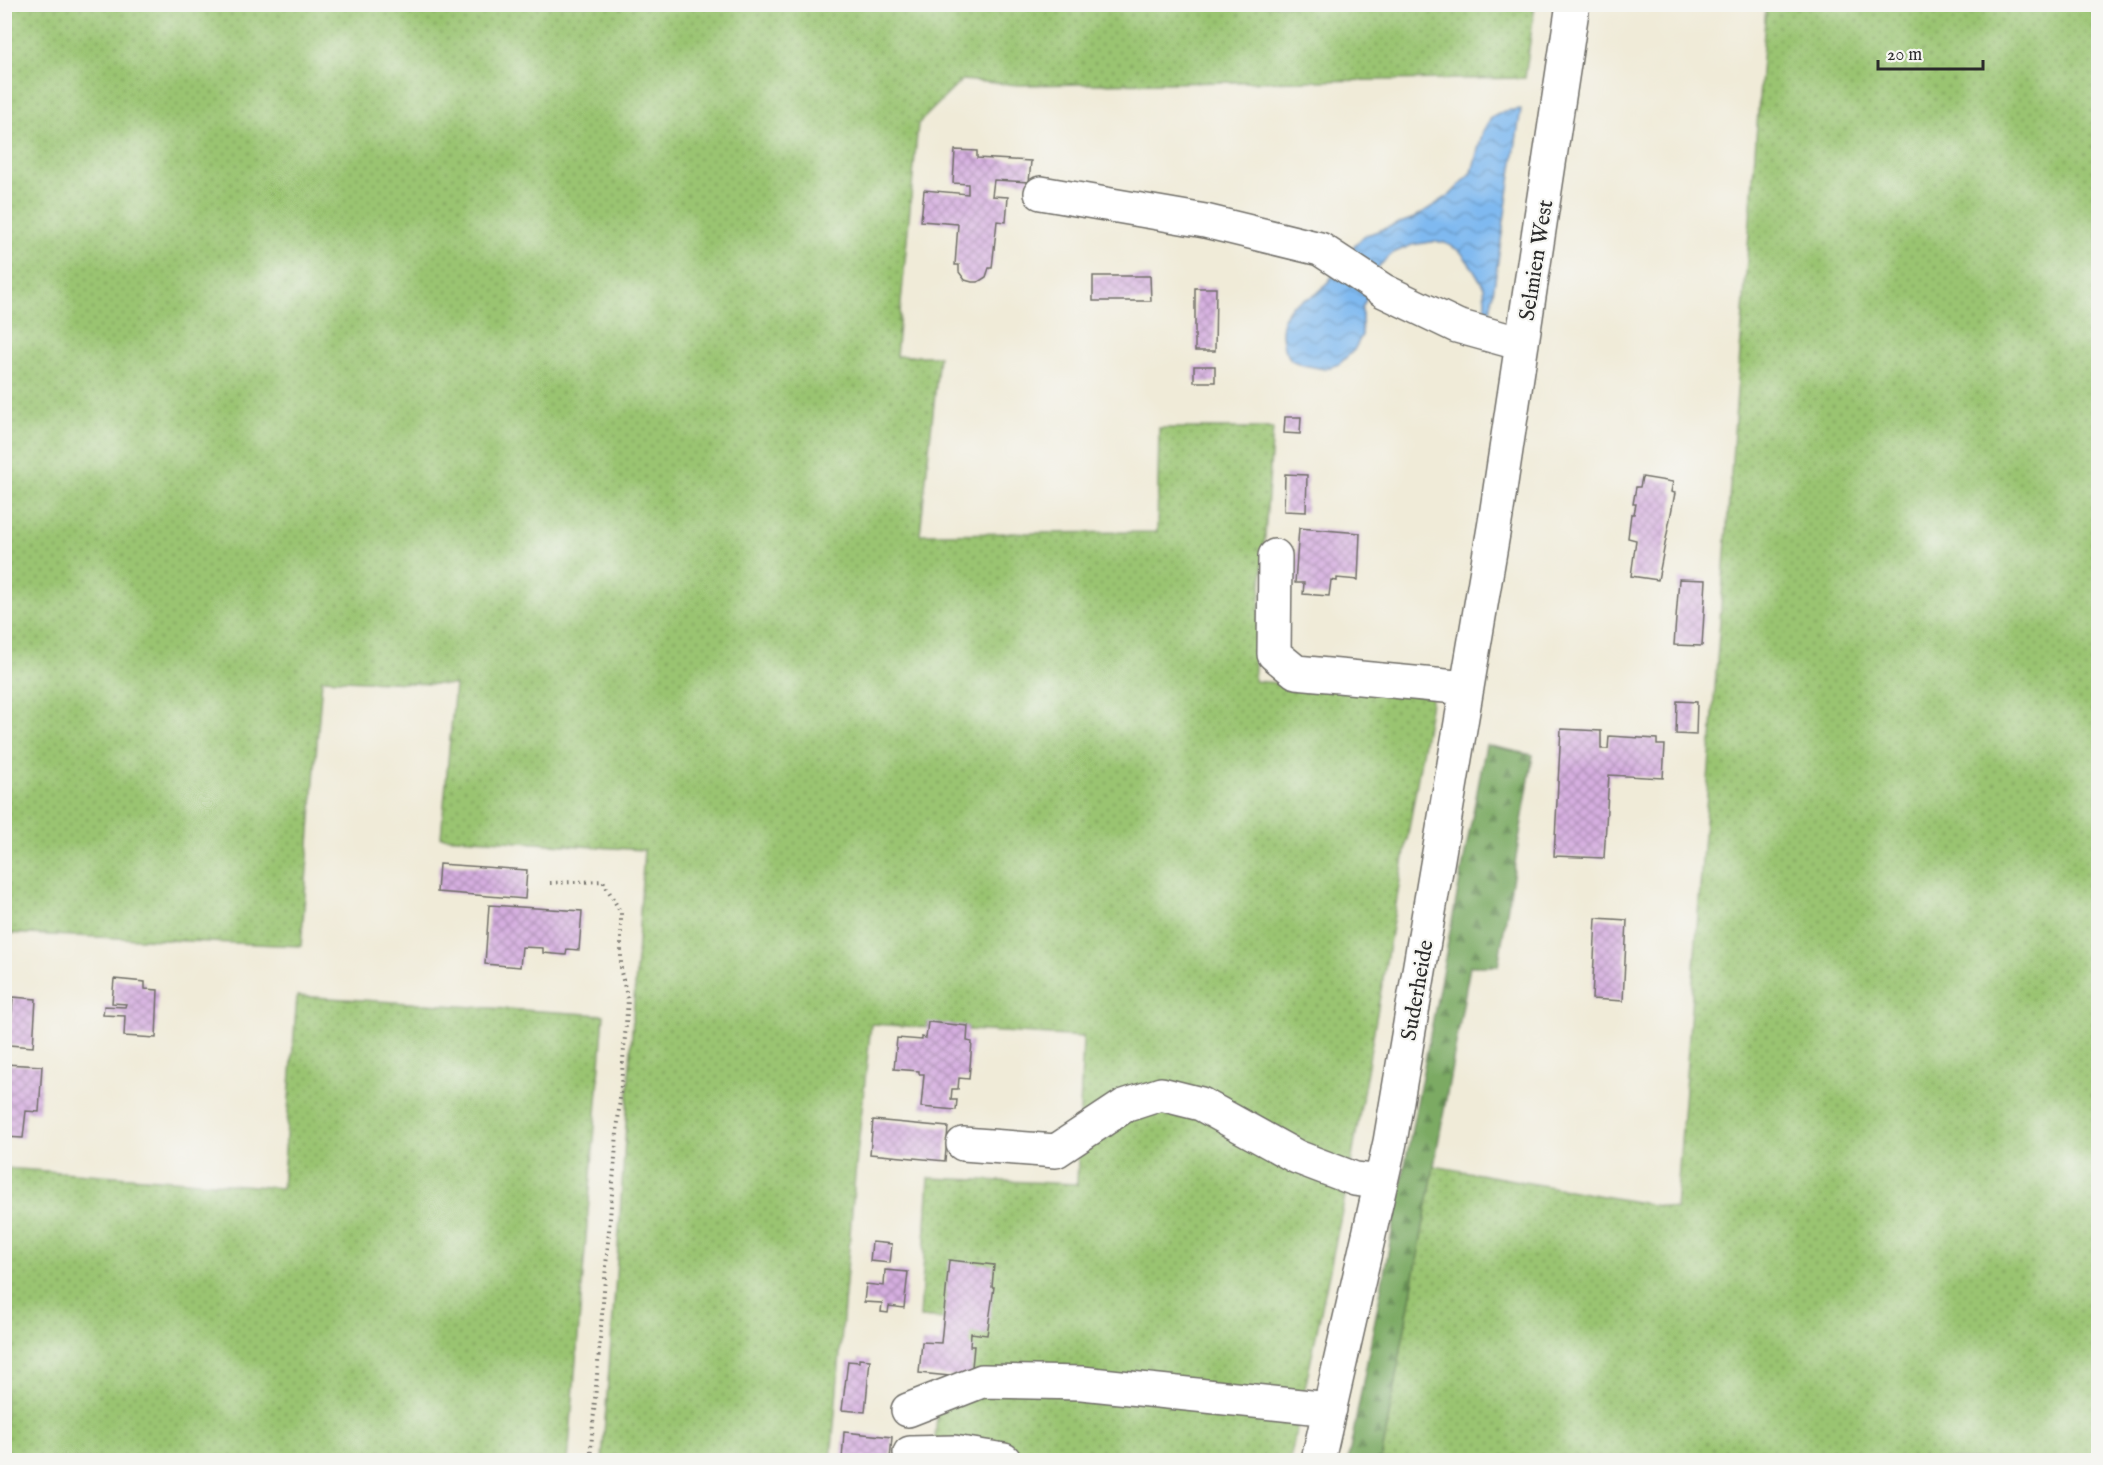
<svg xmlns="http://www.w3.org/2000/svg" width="2103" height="1465" font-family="'IM FELL English',serif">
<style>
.grass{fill:url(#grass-dots);stroke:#62784e;stroke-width:1.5}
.forest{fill:url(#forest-firs);stroke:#536a47;stroke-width:1.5}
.water{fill:url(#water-waves);stroke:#55728e;stroke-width:1.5}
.building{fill:url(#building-cross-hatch)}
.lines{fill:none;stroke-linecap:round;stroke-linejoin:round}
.minor-casing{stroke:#706e68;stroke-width:36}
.path{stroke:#706e68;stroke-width:4;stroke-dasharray:1.5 4.5;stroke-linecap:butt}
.minor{stroke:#fff;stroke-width:33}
.labels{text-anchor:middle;stroke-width:4.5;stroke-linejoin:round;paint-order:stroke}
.street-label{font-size:22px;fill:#2b2b2b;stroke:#f6f6f2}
</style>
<defs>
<pattern id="grass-dots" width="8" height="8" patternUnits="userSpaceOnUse" patternTransform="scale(1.5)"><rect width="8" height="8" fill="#9ac471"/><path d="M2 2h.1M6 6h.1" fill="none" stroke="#7e9f5d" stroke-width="1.8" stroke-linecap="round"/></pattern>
<pattern id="forest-firs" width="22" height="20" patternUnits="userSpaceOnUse" patternTransform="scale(1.5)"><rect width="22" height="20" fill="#7baa63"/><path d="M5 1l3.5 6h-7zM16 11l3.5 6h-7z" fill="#658b52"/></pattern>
<pattern id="water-waves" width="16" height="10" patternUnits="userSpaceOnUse" patternTransform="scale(1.5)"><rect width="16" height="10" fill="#7fb9f0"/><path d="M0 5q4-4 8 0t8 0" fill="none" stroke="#6897c3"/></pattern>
<pattern id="building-cross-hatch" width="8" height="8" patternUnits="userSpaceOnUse" patternTransform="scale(1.5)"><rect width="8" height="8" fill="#d6afe0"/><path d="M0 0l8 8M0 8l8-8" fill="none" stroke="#ae8fb6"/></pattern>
</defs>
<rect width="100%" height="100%" fill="#f6f6f2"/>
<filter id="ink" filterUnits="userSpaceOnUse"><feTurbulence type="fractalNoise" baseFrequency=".0167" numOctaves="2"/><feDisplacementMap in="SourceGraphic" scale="12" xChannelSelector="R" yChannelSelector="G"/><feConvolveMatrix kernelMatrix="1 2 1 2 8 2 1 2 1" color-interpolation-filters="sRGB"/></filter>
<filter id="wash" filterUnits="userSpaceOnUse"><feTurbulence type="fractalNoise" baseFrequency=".008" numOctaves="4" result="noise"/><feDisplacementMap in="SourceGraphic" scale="24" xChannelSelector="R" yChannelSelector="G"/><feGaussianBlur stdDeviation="1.35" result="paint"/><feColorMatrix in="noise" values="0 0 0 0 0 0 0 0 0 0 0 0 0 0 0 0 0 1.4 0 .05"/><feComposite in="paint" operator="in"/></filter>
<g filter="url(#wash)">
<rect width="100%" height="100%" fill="#f0ebd8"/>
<path class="grass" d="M 4,5 L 1535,5 L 1525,78 L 1018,85 L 962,80 L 918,124 L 896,356 L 939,356 L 920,534 L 1157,532 L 1159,428 L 1273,428 L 1254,681 L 1432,696 L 1346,1192 L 1290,1460 L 1008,1460 L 935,1441 L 937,1415 L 951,1401 L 958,1320 L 920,1317 L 929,1178 L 1077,1184 L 1083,1037 L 871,1024 L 855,1175 L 831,1460 L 602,1460 L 616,1276 L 644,850 L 441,837 L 455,685 L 322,679 L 301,946 L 5,933 Z
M 1766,5 L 2098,5 L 2098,1460 L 1381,1460 L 1434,1166 L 1676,1209 Z
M 297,996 L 604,1015 L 568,1460 L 5,1460 L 5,1168 L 282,1188 Z"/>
<path class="forest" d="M 1486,745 L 1533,755 L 1498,966 L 1470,966 L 1381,1460 L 1348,1460 Z"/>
<path class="water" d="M 1521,109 L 1487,333 L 1484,287 L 1474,270 L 1460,251 L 1443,242 L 1430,242 L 1412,245 L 1393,253 L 1378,267 L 1372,287 L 1362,308 L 1362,335 L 1354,350 L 1339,364 L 1324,369 L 1303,365 L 1291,360 L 1284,349 L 1282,334 L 1283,319 L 1292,305 L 1315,295 L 1326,285 L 1350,251 L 1364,236 L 1414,218 L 1450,195 L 1472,172 L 1483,131 L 1491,118 L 1504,111 Z"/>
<g id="blocks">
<path class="building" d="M 955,150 L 977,151 L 977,158 L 1031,161 L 1029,182 L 994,180 L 992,196 L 1008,197 L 1006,222 L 997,221 L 992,268 L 989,268 L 986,277 L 978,282 L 972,282 L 965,280 L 959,272 L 959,265 L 955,265 L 958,224 L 921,221 L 924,190 L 968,194 L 968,184 L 953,183 Z
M 1093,276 L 1150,276 L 1151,301 L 1093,301 Z
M 1195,288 L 1216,288 L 1215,351 L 1195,351 Z
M 1194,366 L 1215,366 L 1215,382 L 1194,382 Z
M 1285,417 L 1301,417 L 1300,434 L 1284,433 Z
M 1285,474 L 1307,475 L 1306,512 L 1284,511 Z
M 1642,477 L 1673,482 L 1671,492 L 1675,493 L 1658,580 L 1631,576 L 1636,540 L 1628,538 L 1631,514 L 1634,514 L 1636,504 L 1633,504 L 1636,487 L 1640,487 Z
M 1299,528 L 1360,533 L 1358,580 L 1337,578 L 1337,581 L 1331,580 L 1329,596 L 1303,594 L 1304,583 L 1295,583 Z
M 1679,579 L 1706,580 L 1702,646 L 1674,645 Z
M 1677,701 L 1697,702 L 1696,735 L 1676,734 Z
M 1561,729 L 1601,731 L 1601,749 L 1608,749 L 1609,736 L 1657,739 L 1657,745 L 1665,745 L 1663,778 L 1609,775 L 1604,858 L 1554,856 Z
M 439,864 L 527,870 L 525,899 L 437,892 Z
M 489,905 L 582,911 L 579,950 L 567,949 L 566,955 L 543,953 L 543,948 L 522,947 L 520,967 L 485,964 Z
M 1596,918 L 1627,920 L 1623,1001 L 1592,999 Z
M 114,979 L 145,982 L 145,989 L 158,990 L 156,1038 L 124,1036 L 125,1016 L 103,1015 L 104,1006 L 125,1007 L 126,1004 L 112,1003 Z
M 13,997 L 36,999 L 33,1047 L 9,1045 Z
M 928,1022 L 968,1026 L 967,1041 L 972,1042 L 969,1079 L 959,1078 L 958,1089 L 952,1089 L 951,1100 L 957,1100 L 956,1110 L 921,1107 L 924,1074 L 919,1074 L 919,1071 L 894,1069 L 897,1038 L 922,1040 L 922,1037 L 926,1038 Z
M 4,1064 L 42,1066 L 39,1112 L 26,1111 L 23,1138 L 4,1137 Z
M 873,1120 L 948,1127 L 945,1161 L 870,1154 Z
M 872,1242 L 892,1244 L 890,1263 L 870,1261 Z
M 949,1260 L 994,1265 L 992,1287 L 994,1287 L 987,1335 L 971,1333 L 970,1346 L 974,1346 L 971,1378 L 919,1373 L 922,1342 L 941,1343 Z
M 885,1270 L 908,1272 L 904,1308 L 889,1306 L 888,1313 L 881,1312 L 882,1303 L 864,1302 L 866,1284 L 884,1286 Z
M 859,1359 L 870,1360 L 865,1412 L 842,1410 L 848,1361 L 859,1362 Z
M 844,1432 L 892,1437 L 890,1460 L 842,1460 Z"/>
</g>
</g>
<g filter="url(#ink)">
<use href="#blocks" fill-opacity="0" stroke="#706e68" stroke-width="1.5"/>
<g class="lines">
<defs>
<path id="minor" d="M 1041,193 L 1205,221 L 1320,249 L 1384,291 L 1457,326 L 1522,344
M 1275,556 L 1274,654 L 1296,672 L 1467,688
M 963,1144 L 1056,1151 L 1124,1106 L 1161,1094 L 1201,1104 L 1297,1157 L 1355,1179 L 1381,1182
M 908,1410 L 982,1381 L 1082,1383 L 1330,1409
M 910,1453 L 954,1452 L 1004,1460
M 1318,1460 L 1390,1142 L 1496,516 L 1573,4"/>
</defs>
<use href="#minor" class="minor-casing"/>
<path class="path" d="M 550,883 L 603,881 L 621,913 L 621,972 L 628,1000 L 590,1460"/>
<use href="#minor" class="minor"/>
</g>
</g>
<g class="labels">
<g class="street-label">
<text transform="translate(1535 260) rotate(-81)" y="8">Selmien West</text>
<text transform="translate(1416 990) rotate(-80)" y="8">Suderheide</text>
</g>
</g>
<rect width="2103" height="1465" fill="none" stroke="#f6f6f2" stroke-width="24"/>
<path d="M1878 60v9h105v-9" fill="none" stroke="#2b2b2b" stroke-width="3"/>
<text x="1887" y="60" font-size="18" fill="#2b2b2b" stroke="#f6f6f2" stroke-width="4.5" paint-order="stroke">20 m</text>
</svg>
